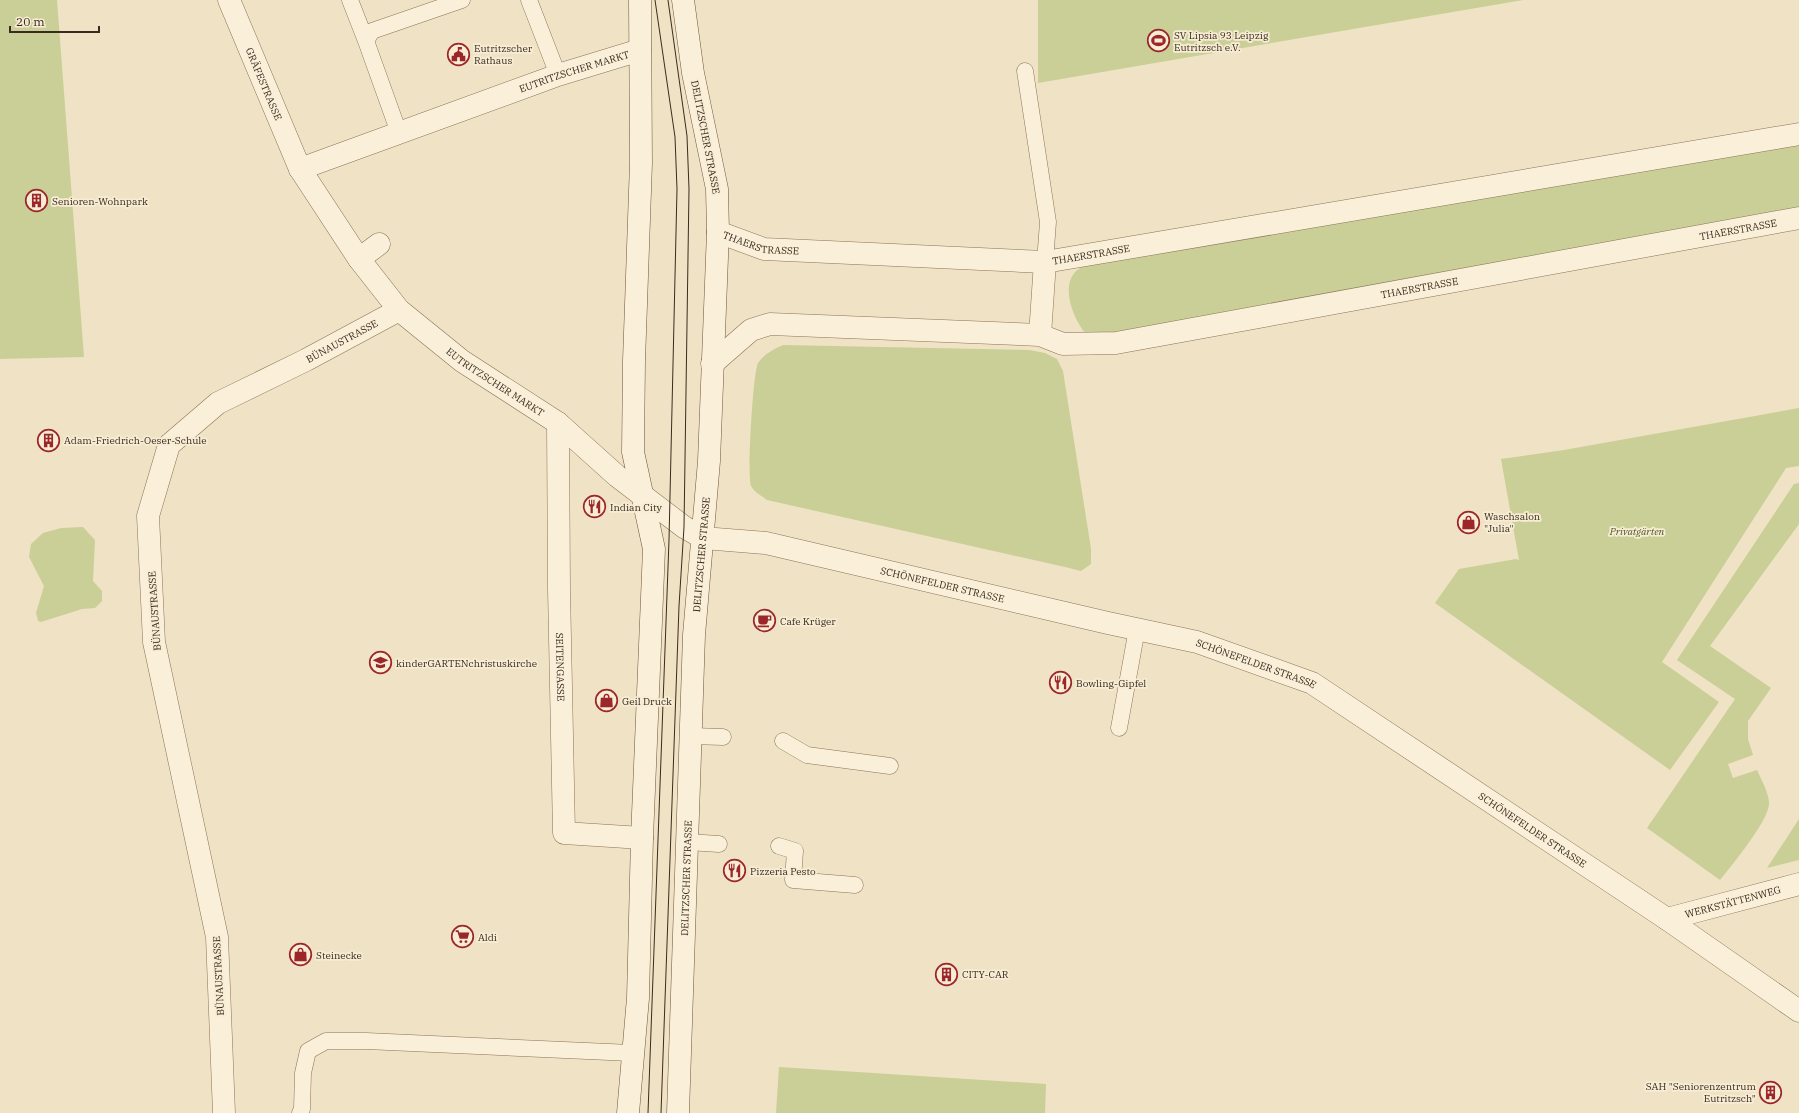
<svg xmlns="http://www.w3.org/2000/svg" width="1799" height="1113" font-family="'IBM Plex Serif',serif">
<style>
.green{fill:#c9cf97}
.lines{fill:none;stroke-linecap:round;stroke-linejoin:round}
.service-casing{stroke:#8b7359;stroke-width:17}
.minor-casing{stroke:#8b7359;stroke-width:23}
.secondary-casing{stroke:#6d543d;stroke-width:23}
.service{stroke:#faefd8;stroke-width:16}
.minor{stroke:#faefd8;stroke-width:22}
.secondary{stroke:#faefd8;stroke-width:22}
.tram{stroke:#3b2b1e;stroke-width:1}
.labels{text-anchor:middle;stroke-width:3.5;stroke-linejoin:round;paint-order:stroke}
.poi-label{font-size:10px;fill:#3b2b1e;stroke:#f7ecd4;text-anchor:start}
.street-label{font-size:10px;fill:#3b2b1e;stroke:#f7ecd4}
.park-label{font-size:10px;font-style:italic;fill:#4c5824;stroke:#f7ecd4}
</style>
<rect width="100%" height="100%" fill="#f0e2c4"/>
<path class="green" d="M 0,0 L 57,0 L 84,357 L 0,359 Z
M 1038,0 L 1523,0 L 1038,83 Z
M 1799,141 L 1799,208 L 1099,335 L 1085,333 C 1073,318 1058,282 1080,268 C 1084,265 1092,264 1098,263 Z
M 783,345 L 1029,350 L 1045,353 L 1057,359 L 1063,371 L 1091,549 L 1091,564 L 1081,571 L 1065,567 L 767,500 C 762,496 754,492 751,486 C 747,477 753,372 758,363 C 764,354 774,349 783,345 Z
M 1799,408 L 1799,466 L 1786,468 L 1662,662 L 1719,702 L 1670,770 L 1435,603 L 1459,569 L 1516,559 L 1519,560 L 1501,459 L 1564,450 Z
M 1799,483 L 1799,524 L 1710,646 L 1771,688 L 1748,721 L 1748,739 L 1753,755 L 1728,764 L 1733,778 L 1757,770 C 1761,779 1768,791 1769,802 C 1771,818 1732,865 1720,880 L 1647,828 L 1735,699 L 1677,660 L 1794,484 Z
M 83,527 L 95,540 L 93,581 L 102,591 L 102,601 L 95,608 L 82,609 L 41,622 L 38,621 L 36,613 L 44,586 L 29,557 L 31,544 L 43,533 L 61,528 Z
M 1799,819 L 1799,860 L 1767,868 Z
M 779,1067 L 1046,1084 L 1045,1113 L 776,1113 Z"/>
<g class="lines">
<defs>
<path id="service" d="M 350,0 L 366,41
M 529,0 L 558,75
M 1025,71 L 1048,222 L 1045,262
M 399,133 L 366,41 L 372,31 L 462,0
M 1119,728 L 1137,629
M 691,736 L 723,737
M 783,741 L 807,755 L 890,766
M 688,842 L 719,844
M 779,846 L 795,851 L 793,880 L 855,885
M 300,1113 L 302,1109 L 303,1073 L 308,1051 L 326,1041 L 366,1041 L 632,1053"/>
<g id="minor">
<path id="s1" d="M 229,0 L 300,169 L 359,259 L 399,310 L 462,361 L 558,423 L 617,476 L 684,527 L 703,538 L 766,543 L 1108,623 L 1197,642 L 1312,683 L 1667,919 L 1799,1011"/>
<path id="s2" d="M 300,169 L 558,75 L 640,50"/>
<path id="s3" d="M 718,232 L 764,249 L 1045,262 L 1799,134"/>
<path d="M 359,259 L 379,244"/>
<path d="M 1040,335 L 1045,262"/>
<path id="s4" d="M 712,364 L 751,330 L 770,324 L 1040,335 L 1063,344 L 1116,343 L 1799,218"/>
<path id="s5" d="M 558,423 L 559,589 L 564,833 L 642,838"/>
<path id="s6" d="M 1667,919 L 1799,884"/>
<path id="s7" d="M 224,1113 L 217,937 L 154,642 L 148,516 L 169,445 L 218,403 L 306,360 L 399,310"/>
</g>
<g id="secondary">
<path d="M 628,1113 L 638,998 L 642,838 L 654,549 L 633,452 L 634,361 L 641,163 L 640,0"/>
<path id="s8" d="M 678,1113 L 694,635 L 709,461 L 718,232 L 717,189 L 693,73 L 683,0"/>
</g>
</defs>
<use href="#service" class="service-casing"/>
<use href="#minor" class="minor-casing"/>
<use href="#secondary" class="secondary-casing"/>
<use href="#service" class="service"/>
<use href="#minor" class="minor"/>
<use href="#secondary" class="secondary"/>
<path class="tram" d="M 648,1113 L 669,540 L 677,189 L 675,137 L 655,0
M 661,1113 L 679,606 L 684,527 L 689,189 L 687,136 L 668,0"/>
</g>
<defs>
<symbol id="stadium-ring" viewBox="-11 -11 22 22"><circle r="9.5" fill="#f7ecd4" stroke="#9c272a" stroke-width="1.5"/><path d="M0-5a6.5 5 0 1 0 0 10a6.5 5 0 1 0 0-10ZM-3.5-1.8h7v3.6h-7Z" fill="#9c272a"/></symbol>
<symbol id="civic-ring" viewBox="-11 -11 22 22"><circle r="9.5" fill="#f7ecd4" stroke="#9c272a" stroke-width="1.5"/><path d="M-.6-6.5H3V-4.5H.6V-3L4-1V1h2V6H-6V1h2V-1L-.6-3ZM-1.2 2.5V6h2.4V2.5Z" fill="#9c272a"/></symbol>
<symbol id="building-ring" viewBox="-11 -11 22 22"><circle r="9.5" fill="#f7ecd4" stroke="#9c272a" stroke-width="1.5"/><path d="M-4-6H4V6H1V3H-1V6H-4ZM-2.5-4.3h1.7v1.8h-1.7ZM.8-4.3h1.7v1.8H.8ZM-2.5-1h1.7V.8h-1.7ZM.8-1h1.7V.8H.8Z" fill="#9c272a"/></symbol>
<symbol id="restaurant-ring" viewBox="-11 -11 22 22"><circle r="9.5" fill="#f7ecd4" stroke="#9c272a" stroke-width="1.5"/><path d="M-5-6h1v4h1v-4h1v4h1v-4h1v5L-1.5 .5V6h-2V.5L-5-1ZM5-6V6H3V1.5H1.5Q1.5-4 5-6Z" fill="#9c272a"/></symbol>
<symbol id="shop-ring" viewBox="-11 -11 22 22"><circle r="9.5" fill="#f7ecd4" stroke="#9c272a" stroke-width="1.5"/><path d="M-5-2.5h2.3a2.7 3.5 0 0 1 5.4 0H5L5.5 6h-11ZM-1.5-2.5h3a1.5 2.3 0 0 0-3 0Z" fill="#9c272a"/></symbol>
<symbol id="cafe-ring" viewBox="-11 -11 22 22"><circle r="9.5" fill="#f7ecd4" stroke="#9c272a" stroke-width="1.5"/><path d="M-5.5-4.5H6V0H3Q3 3.5 0 3.5H-2.5Q-5.5 3.5-5.5 0ZM3-3.2v2h1.7v-2ZM-6 4.5H4V6H-6Z" fill="#9c272a"/></symbol>
<symbol id="school-ring" viewBox="-11 -11 22 22"><circle r="9.5" fill="#f7ecd4" stroke="#9c272a" stroke-width="1.5"/><path d="M0-5L7-2L0 1L-7-2ZM-4 1L0 2.5L4 1V4Q0 6-4 4Z" fill="#9c272a"/></symbol>
<symbol id="supermarket-ring" viewBox="-11 -11 22 22"><circle r="9.5" fill="#f7ecd4" stroke="#9c272a" stroke-width="1.5"/><path d="M-6-5.5h2.5l.6 2H6L4.5 2H-2.5L-4.4-4H-6ZM-1.5 3.2a1.3 1.3 0 1 0 .1 0ZM3 3.2a1.3 1.3 0 1 0 .1 0Z" fill="#9c272a"/></symbol>
</defs>
<g fill-rule="evenodd">
<use href="#stadium-ring" x="1146" y="28" width="25" height="25"/>
<use href="#civic-ring" x="446" y="42" width="25" height="25"/>
<use href="#building-ring" x="24" y="188" width="25" height="25"/>
<use href="#building-ring" x="36" y="428" width="25" height="25"/>
<use href="#restaurant-ring" x="582" y="494" width="25" height="25"/>
<use href="#shop-ring" x="1456" y="510" width="25" height="25"/>
<use href="#cafe-ring" x="752" y="608" width="25" height="25"/>
<use href="#school-ring" x="368" y="650" width="25" height="25"/>
<use href="#restaurant-ring" x="1048" y="670" width="25" height="25"/>
<use href="#shop-ring" x="594" y="688" width="25" height="25"/>
<use href="#restaurant-ring" x="722" y="858" width="25" height="25"/>
<use href="#supermarket-ring" x="450" y="924" width="25" height="25"/>
<use href="#shop-ring" x="288" y="942" width="25" height="25"/>
<use href="#building-ring" x="934" y="962" width="25" height="25"/>
<use href="#building-ring" x="1758" y="1080" width="25" height="25"/>
</g>
<g class="labels">
<g class="poi-label">
<text x="1174" y="39">SV Lipsia 93 Leipzig<tspan x="1174" dy="12">Eutritzsch e.V.</tspan></text>
<text x="474" y="52">Eutritzscher<tspan x="474" dy="12">Rathaus</tspan></text>
<text x="52" y="205">Senioren-Wohnpark</text>
<text x="64" y="444">Adam-Friedrich-Oeser-Schule</text>
<text x="610" y="511">Indian City</text>
<text x="1484" y="520">Waschsalon<tspan x="1484" dy="12">"Julia"</tspan></text>
<text x="780" y="625">Cafe Krüger</text>
<text x="396" y="667">kinderGARTENchristuskirche</text>
<text x="1076" y="687">Bowling-Gipfel</text>
<text x="622" y="705">Geil Druck</text>
<text x="750" y="875">Pizzeria Pesto</text>
<text x="478" y="941">Aldi</text>
<text x="316" y="959">Steinecke</text>
<text x="962" y="978">CITY-CAR</text>
<text x="1756" y="1090" text-anchor="end">SAH "Seniorenzentrum<tspan x="1756" dy="12">Eutritzsch"</tspan></text>
</g>
<g class="street-label">
<text dy="4" stroke="none"><textPath href="#s2" startOffset="291">EUTRITZSCHER MARKT</textPath></text>
<text dy="4" stroke="none"><textPath href="#s1" startOffset="91">GRÄFESTRASSE</textPath></text>
<text transform="translate(706 137) rotate(79)" y="4">DELITZSCHER STRASSE</text>
<text dy="4" stroke="none"><textPath href="#s4" startOffset="1052">THAERSTRASSE</textPath></text>
<text dy="4" stroke="none"><textPath href="#s3" startOffset="45">THAERSTRASSE</textPath></text>
<text dy="4" stroke="none"><textPath href="#s3" startOffset="377">THAERSTRASSE</textPath></text>
<text dy="4" stroke="none"><textPath href="#s4" startOffset="728">THAERSTRASSE</textPath></text>
<text dy="4" stroke="none"><textPath href="#s7" startOffset="881">BÜNAUSTRASSE</textPath></text>
<text dy="4" stroke="none"><textPath href="#s1" startOffset="476">EUTRITZSCHER MARKT</textPath></text>
<text dy="4" stroke="none"><textPath href="#s8" startOffset="559">DELITZSCHER STRASSE</textPath></text>
<text dy="4" stroke="none"><textPath href="#s1" startOffset="981">SCHÖNEFELDER STRASSE</textPath></text>
<text transform="translate(154 611) rotate(-94)" y="4">BÜNAUSTRASSE</text>
<text dy="4" stroke="none"><textPath href="#s1" startOffset="1305">SCHÖNEFELDER STRASSE</textPath></text>
<text dy="4" stroke="none"><textPath href="#s5" startOffset="244">SEITENGASSE</textPath></text>
<text dy="4" stroke="none"><textPath href="#s1" startOffset="1629">SCHÖNEFELDER STRASSE</textPath></text>
<text dy="4" stroke="none"><textPath href="#s8" startOffset="235">DELITZSCHER STRASSE</textPath></text>
<text dy="4" stroke="none"><textPath href="#s6" startOffset="68">WERKSTÄTTENWEG</textPath></text>
<text transform="translate(218 976) rotate(-93)" y="4">BÜNAUSTRASSE</text>
</g>
<g class="park-label">
<text x="1637" y="535">Privatgärten</text>
</g>
</g>
<path d="M10 26v6h89v-6" fill="none" stroke="#3b2b1e" stroke-width="2"/>
<text x="16" y="26" font-size="12" fill="#3b2b1e" stroke="#f7ecd4" stroke-width="3" paint-order="stroke">20 m</text>
</svg>
